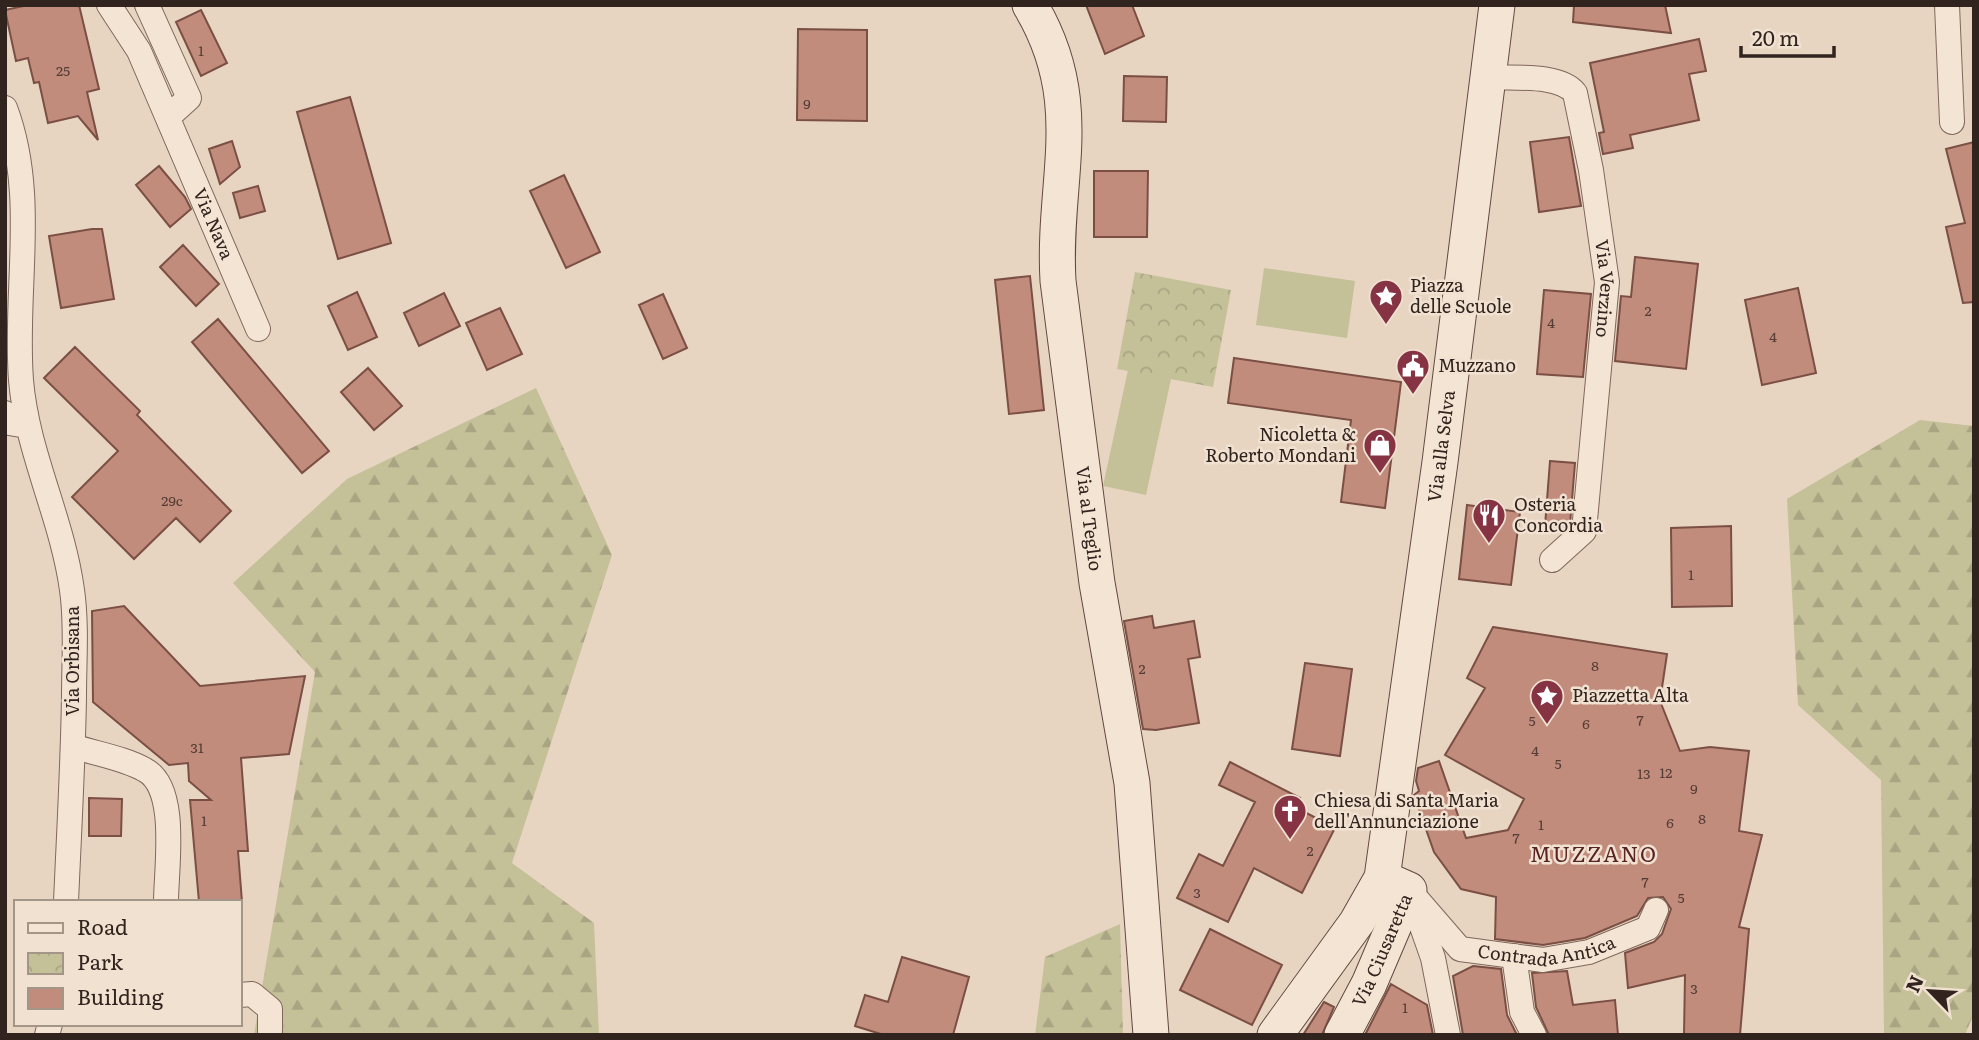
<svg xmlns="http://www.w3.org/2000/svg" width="1979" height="1040" font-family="Literata,serif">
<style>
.grass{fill:#c4c098}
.forest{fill:url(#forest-firs)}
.park{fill:url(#park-crowns)}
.building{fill:#c18c7c;stroke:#7b4f44;stroke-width:2}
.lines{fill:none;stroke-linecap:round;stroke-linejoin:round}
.street-casing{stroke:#7f685b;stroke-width:26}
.secondary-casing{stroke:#61493f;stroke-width:37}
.street{stroke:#f4e4d4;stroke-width:24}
.secondary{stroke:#f4e4d4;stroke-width:35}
.labels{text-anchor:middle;stroke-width:5;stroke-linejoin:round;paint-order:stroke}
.number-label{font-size:14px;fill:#553d36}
.street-label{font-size:18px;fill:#31231e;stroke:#f0e1d1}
.poi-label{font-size:18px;fill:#31231e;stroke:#f0e1d1;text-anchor:start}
.quarter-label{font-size:21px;letter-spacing:2px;fill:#582323;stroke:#f0e1d1}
</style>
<defs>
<pattern id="forest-firs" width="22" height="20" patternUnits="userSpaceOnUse" patternTransform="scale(1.75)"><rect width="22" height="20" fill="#c4c098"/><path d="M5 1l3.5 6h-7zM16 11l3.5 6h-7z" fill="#a9a583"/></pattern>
<pattern id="park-crowns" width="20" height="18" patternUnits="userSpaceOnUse" patternTransform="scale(1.75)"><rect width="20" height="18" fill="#c4c098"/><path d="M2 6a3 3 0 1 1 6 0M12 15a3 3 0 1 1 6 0" fill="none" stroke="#a9a583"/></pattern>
</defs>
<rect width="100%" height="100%" fill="#e7d5c2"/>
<path class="grass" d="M 1264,268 L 1355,281 L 1347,338 L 1256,325 Z
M 1128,370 L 1171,379 L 1146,495 L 1103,486 Z"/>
<path class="forest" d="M 536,388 L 612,555 L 512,863 L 594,923 L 599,1035 L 254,1035 L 315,672 L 233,583 L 347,479 Z
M 1920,420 L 1974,426 L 1974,1013 L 1965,1035 L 1884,1035 L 1881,780 L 1798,705 L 1787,499 Z
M 1120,924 L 1123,1035 L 1035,1035 L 1045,957 Z"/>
<path class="park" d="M 1135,272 L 1231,290 L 1213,387 L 1117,369 Z"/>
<path class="building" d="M 28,5 L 79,5 L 99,89 L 87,92 L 98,140 L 78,116 L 48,123 L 39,82 L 34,83 L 28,58 L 16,61 L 5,10 Z
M 1086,5 L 1132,5 L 1144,36 L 1105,54 Z
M 1574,5 L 1665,5 L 1671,33 L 1573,22 Z
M 201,10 L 227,63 L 201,76 L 176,22 Z
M 798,29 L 867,30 L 867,121 L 797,120 Z
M 1699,39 L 1706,71 L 1689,74 L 1699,120 L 1630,135 L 1633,148 L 1603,154 L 1599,133 L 1604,132 L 1590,63 Z
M 1124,76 L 1167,77 L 1166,122 L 1123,121 Z
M 350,97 L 391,243 L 338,259 L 297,112 Z
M 1569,137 L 1581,206 L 1539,212 L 1530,142 Z
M 232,141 L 240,167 L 220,184 L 209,149 Z
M 1974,142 L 1974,302 L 1963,303 L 1946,227 L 1965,223 L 1946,149 Z
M 159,166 L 185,197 L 191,209 L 170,227 L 136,185 Z
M 1094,171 L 1148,171 L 1147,237 L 1094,237 Z
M 564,175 L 600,252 L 566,268 L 530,191 Z
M 258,186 L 265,211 L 240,218 L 233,193 Z
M 92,229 L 102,229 L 114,299 L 61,308 L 49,236 Z
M 183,245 L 219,284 L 196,306 L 160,267 Z
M 1635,257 L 1698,264 L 1686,369 L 1615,361 L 1621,296 L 1631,297 Z
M 1030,276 L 1044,410 L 1009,414 L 995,280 Z
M 1798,288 L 1816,373 L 1762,385 L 1745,300 Z
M 1544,290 L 1591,294 L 1583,377 L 1537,374 Z
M 357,292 L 377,337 L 348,350 L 328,306 Z
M 444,293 L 460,326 L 419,346 L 404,313 Z
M 663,294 L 687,348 L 663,359 L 639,305 Z
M 500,308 L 522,354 L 487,370 L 466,323 Z
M 218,319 L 329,451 L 302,473 L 192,342 Z
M 75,347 L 140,411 L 137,415 L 231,511 L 200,542 L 176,518 L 134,559 L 72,497 L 118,451 L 44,378 Z
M 1234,358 L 1401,382 L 1385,508 L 1341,502 L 1351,420 L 1228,403 Z
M 368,368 L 402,406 L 374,430 L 341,392 Z
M 1550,461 L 1575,463 L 1570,524 L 1566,527 L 1545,526 Z
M 1467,505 L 1520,512 L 1511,585 L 1459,579 Z
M 1731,526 L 1732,606 L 1672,607 L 1671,528 Z
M 124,606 L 200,686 L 305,676 L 289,754 L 241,758 L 248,851 L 238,851 L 242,902 L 199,902 L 190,800 L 211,800 L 189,781 L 188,763 L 169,765 L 93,702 L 92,611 Z
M 1152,616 L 1154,628 L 1194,621 L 1200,657 L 1188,659 L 1199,723 L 1156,730 L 1143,729 L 1124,621 Z
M 1493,627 L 1667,654 L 1660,701 L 1680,751 L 1710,747 L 1749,751 L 1739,831 L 1762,835 L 1739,927 L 1749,929 L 1740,1035 L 1684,1035 L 1685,975 L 1628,988 L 1625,953 L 1654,942 L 1662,934 L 1671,909 L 1663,897 L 1648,898 L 1637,916 L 1585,938 L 1543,945 L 1495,939 L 1496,897 L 1461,889 L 1434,852 L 1414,795 L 1419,791 L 1416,781 L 1418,768 L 1439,761 L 1466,838 L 1508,830 L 1524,799 L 1445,755 L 1485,688 L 1467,678 Z
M 1305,663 L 1352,669 L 1340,756 L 1292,749 Z
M 1230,762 L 1300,798 L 1295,807 L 1335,828 L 1302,893 L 1254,868 L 1228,922 L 1177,898 L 1199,854 L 1223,866 L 1255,802 L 1219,785 Z
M 89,798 L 122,799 L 121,836 L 89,836 Z
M 1210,929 L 1282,965 L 1252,1025 L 1180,990 Z
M 902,957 L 969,977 L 953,1035 L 884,1035 L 855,1026 L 865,995 L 888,1002 Z
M 1473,966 L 1501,969 L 1507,1015 L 1517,1035 L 1463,1035 L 1453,976 Z
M 1567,971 L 1573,1005 L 1615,1000 L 1618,1035 L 1549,1035 L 1536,1007 L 1532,973 Z
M 1391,984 L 1427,1005 L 1433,1035 L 1365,1035 Z
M 1324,1002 L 1334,1007 L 1322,1035 L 1303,1035 Z"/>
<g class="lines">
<defs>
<g id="street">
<path id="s1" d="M 109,5 L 139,51 L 258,329"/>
<path d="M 147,5 L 189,98 L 168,117"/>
<path d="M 1947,5 L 1952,122"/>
<path id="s2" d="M 1488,77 C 1512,79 1559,73 1575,93 L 1591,170 L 1607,282 L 1584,531 L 1552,560"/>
<path d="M 5,108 C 38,195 14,290 21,380 C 27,453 62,517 72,590 C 77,625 74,661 74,696 C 73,764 69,833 66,902"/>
<path d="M 5,413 L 9,423 L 27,426"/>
<path d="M 73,746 C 96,754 124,758 145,770 C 179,788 166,868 166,902"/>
<path id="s3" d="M 1409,890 L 1460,949 L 1543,960 L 1589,952 L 1648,928 L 1656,910"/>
<path d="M 1414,904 L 1433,958 L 1448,1035"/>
<path d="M 1514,956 L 1522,1012 L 1534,1035"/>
<path d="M 240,995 L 252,994 L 270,1009 L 270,1035"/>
<path d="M 47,1035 L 50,1024"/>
</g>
<g id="secondary">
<path id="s4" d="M 1030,5 C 1089,103 1052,178 1058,281 L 1097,583 L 1132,783 L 1151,1035"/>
<path id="s5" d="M 1275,1035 L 1357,922 L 1382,878 L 1440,462 L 1497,5"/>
<path id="s6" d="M 1342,1035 L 1369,984 L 1409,890 L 1382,878"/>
</g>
</defs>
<use href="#street" class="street-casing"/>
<use href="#secondary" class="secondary-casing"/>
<use href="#street" class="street"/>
<use href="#secondary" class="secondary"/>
</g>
<defs>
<symbol id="sight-pin" viewBox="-11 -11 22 30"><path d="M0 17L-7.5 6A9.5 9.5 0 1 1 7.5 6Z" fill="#863344" stroke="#f0e1d1"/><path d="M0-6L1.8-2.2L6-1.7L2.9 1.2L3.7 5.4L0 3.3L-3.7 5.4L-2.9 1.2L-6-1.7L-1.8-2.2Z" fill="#fff"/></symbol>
<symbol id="civic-pin" viewBox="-11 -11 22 30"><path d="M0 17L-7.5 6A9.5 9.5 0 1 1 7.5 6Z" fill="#863344" stroke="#f0e1d1"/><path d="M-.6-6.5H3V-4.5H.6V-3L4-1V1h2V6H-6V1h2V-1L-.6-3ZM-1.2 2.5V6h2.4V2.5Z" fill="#fff"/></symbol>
<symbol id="shop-pin" viewBox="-11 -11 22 30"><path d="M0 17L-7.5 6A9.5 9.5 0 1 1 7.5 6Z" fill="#863344" stroke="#f0e1d1"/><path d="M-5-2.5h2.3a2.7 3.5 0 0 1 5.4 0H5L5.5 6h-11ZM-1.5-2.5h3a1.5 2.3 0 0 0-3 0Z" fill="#fff"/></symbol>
<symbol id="restaurant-pin" viewBox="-11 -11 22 30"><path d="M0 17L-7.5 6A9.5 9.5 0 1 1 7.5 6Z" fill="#863344" stroke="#f0e1d1"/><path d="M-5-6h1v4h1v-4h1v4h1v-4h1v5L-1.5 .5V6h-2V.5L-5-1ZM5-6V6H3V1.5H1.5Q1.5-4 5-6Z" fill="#fff"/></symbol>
<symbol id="church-pin" viewBox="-11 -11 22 30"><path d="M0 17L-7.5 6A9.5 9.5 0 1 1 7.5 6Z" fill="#863344" stroke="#f0e1d1"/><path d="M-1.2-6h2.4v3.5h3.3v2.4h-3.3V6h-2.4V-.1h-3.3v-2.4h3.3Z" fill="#fff"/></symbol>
</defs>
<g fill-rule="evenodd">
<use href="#sight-pin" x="1367" y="277" width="38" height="52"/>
<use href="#civic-pin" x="1394" y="347" width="38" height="52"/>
<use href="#shop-pin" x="1361" y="426" width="38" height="52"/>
<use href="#restaurant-pin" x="1470" y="496" width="38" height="52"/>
<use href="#sight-pin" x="1528" y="677" width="38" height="52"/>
<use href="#church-pin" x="1271" y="792" width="38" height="52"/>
</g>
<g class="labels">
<g class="number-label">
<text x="201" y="56">1</text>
<text x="63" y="76">25</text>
<text x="807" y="109">9</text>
<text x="1648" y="316">2</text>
<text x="1551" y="328">4</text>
<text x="1773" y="342">4</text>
<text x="172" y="506">29c</text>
<text x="1691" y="580">1</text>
<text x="1595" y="671">8</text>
<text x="1142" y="674">2</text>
<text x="1640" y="725">7</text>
<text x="1532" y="726">5</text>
<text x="1586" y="729">6</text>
<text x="197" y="753">31</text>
<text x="1535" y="756">4</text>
<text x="1558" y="769">5</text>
<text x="1666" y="778">12</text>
<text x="1644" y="779">13</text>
<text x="1694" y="794">9</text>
<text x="1702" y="824">8</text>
<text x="204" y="826">1</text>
<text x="1670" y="828">6</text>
<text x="1541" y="830">1</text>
<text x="1516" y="843">7</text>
<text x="1310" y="856">2</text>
<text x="1645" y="887">7</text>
<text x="1197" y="898">3</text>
<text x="1681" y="903">5</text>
<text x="1694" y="994">3</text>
<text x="1405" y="1013">1</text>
</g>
<g class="street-label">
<text dy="6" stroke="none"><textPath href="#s1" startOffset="243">Via Nava</textPath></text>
<text dy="6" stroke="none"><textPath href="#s2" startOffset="289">Via Verzino</textPath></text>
<text dy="6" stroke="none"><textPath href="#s5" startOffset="626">Via alla Selva</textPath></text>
<text dy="6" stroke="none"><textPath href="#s4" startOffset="522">Via al Teglio</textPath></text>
<text transform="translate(73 661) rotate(-90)" y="6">Via Orbisana</text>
<text dy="6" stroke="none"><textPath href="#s3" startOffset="166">Contrada Antica</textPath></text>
<text dy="6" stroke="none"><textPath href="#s6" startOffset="94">Via Ciusaretta</textPath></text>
</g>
<g class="poi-label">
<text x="1410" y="292">Piazza<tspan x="1410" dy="21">delle Scuole</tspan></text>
<text x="1438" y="372">Muzzano</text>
<text x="1356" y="441" text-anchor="end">Nicoletta &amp;<tspan x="1356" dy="21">Roberto Mondani</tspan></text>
<text x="1514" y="511">Osteria<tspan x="1514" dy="21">Concordia</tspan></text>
<text x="1572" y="702">Piazzetta Alta</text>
<text x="1314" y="807">Chiesa di Santa Maria<tspan x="1314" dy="21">dell'Annunciazione</tspan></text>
</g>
<g class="quarter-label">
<text x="1594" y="862">MUZZANO</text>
</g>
</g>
<rect width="1979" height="1040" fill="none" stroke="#31231e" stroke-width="14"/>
<rect x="14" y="900" width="228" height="126" fill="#f0e1d1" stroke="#a49589" stroke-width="2"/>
<rect x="28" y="923" width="35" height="10" fill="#f4e4d4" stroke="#a49589" stroke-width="2"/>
<text x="77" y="935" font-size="21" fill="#31231e">Road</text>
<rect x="28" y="953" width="35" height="21" fill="url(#park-crowns)" stroke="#a49589" stroke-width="2"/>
<text x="77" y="970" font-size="21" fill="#31231e">Park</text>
<rect x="28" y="988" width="35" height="21" fill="#c18c7c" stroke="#a49589" stroke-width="2"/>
<text x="77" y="1005" font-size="21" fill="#31231e">Building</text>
<g transform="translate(1930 991) rotate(295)" stroke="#f0e1d1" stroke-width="5" paint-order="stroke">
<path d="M0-5L12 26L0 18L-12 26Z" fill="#31231e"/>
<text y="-10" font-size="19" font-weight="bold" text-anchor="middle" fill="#31231e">N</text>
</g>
<path d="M1741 46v10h93v-10" fill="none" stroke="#31231e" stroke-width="3.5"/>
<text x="1752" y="46" font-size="21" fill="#31231e" stroke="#f0e1d1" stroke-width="5" paint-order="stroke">20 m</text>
</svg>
